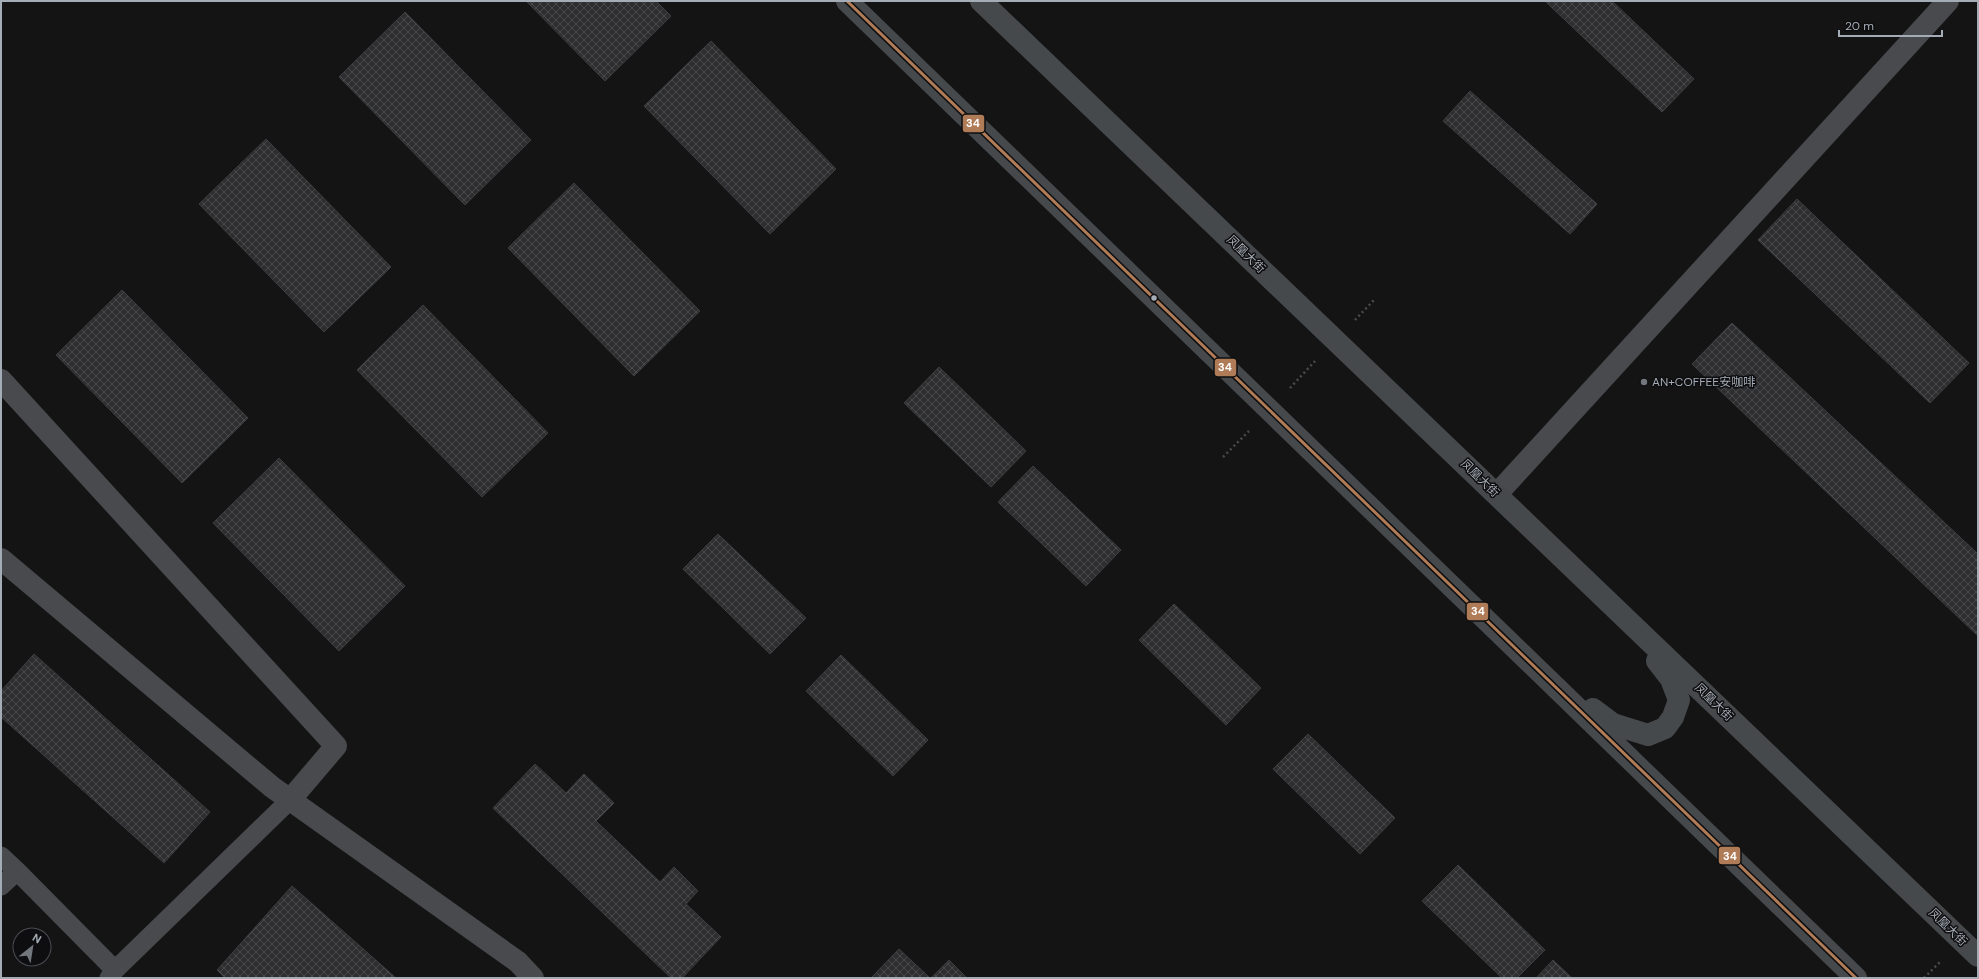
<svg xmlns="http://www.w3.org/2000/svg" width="1979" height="979" font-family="'DM Sans','Noto Sans SC',sans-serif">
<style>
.building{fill:url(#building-cross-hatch);stroke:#3c3e40}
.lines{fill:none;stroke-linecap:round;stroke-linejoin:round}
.path{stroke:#4a4b4f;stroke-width:2.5;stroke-dasharray:2 3;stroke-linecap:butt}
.service{stroke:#484a4d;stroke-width:19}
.minor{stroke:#484a4d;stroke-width:22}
.secondary{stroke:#46494b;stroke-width:22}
.bus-1-casing{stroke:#0e0e10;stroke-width:6}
.bus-1{stroke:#b07c57;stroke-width:3}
.bus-dot{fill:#a4acb5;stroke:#0e0e10;stroke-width:1.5}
.poi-dot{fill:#72777d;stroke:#0e0e10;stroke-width:1.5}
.labels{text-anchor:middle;stroke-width:3;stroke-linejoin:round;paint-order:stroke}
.street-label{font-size:12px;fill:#a4acb5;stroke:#0e0e10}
.poi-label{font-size:12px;fill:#a4acb5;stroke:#0e0e10;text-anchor:start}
.line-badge{stroke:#0e0e10;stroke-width:1.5}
.badge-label{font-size:11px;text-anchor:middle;font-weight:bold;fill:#fff}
</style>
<defs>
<pattern id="building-cross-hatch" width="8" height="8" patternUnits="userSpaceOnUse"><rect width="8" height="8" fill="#2e2e30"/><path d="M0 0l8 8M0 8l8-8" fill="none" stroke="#494a4c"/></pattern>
</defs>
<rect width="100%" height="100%" fill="#141414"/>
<path class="building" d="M 526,1 L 656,1 L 671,16 L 605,81 Z
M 1547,1 L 1612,1 L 1694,79 L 1662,112 L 1546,2 Z
M 405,12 L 531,140 L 465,205 L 339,77 Z
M 711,41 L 836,169 L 770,234 L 644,106 Z
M 1470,91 L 1597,204 L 1570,234 L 1443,121 Z
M 266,139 L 391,267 L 324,332 L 199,204 Z
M 574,183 L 700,311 L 634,376 L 508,248 Z
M 1797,199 L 1969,363 L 1930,403 L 1758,240 Z
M 122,290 L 248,418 L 182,483 L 56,355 Z
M 423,305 L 548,433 L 482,497 L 357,370 Z
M 1732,323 L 1978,554 L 1978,636 L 1692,364 Z
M 939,367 L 1026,451 L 991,487 L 904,403 Z
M 279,458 L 405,586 L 339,651 L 213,523 Z
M 1033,466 L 1121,550 L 1086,586 L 998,502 Z
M 718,534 L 806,618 L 770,654 L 683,569 Z
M 1174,604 L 1261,688 L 1226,725 L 1139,640 Z
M 34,654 L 210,812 L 164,863 L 1,717 L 1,691 Z
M 841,655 L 928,740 L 893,776 L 806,691 Z
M 1308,734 L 1395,818 L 1360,854 L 1273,769 Z
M 535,764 L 566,793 L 584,774 L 614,803 L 596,821 L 660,882 L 674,867 L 698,891 L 686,904 L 721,937 L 682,978 L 671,978 L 493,808 Z
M 1458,865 L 1545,950 L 1517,978 L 1502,978 L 1422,901 Z
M 292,886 L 396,978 L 225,978 L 217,970 Z
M 899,949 L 930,978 L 871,978 Z
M 949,960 L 967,978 L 931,978 Z
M 1553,960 L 1572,978 L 1536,978 Z"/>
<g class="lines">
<path class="path" d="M 1355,320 L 1374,300
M 1290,388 L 1315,361
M 1223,457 L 1249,431
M 1924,978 L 1941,961"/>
<path class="service" d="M 1,856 L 17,871
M 1,886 L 17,871 L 115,970 L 109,978
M 115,970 L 290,800"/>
<path class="minor" d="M 1,380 L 336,746 L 290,800
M 1497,494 L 1948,1
M 1,559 L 272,787 L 518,962 L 533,978"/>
<path class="secondary" d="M 847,1 L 1856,978
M 981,1 L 1978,956
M 1593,709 L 1613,724 L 1648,735 L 1665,728 L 1673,717 L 1679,700 L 1671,679 L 1657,661"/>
<defs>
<path id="bus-1" d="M 847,1 L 1856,978"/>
</defs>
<use href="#bus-1" class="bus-1-casing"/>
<use href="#bus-1" class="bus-1"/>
</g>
<circle class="bus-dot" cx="1154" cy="298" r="3.5"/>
<circle class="poi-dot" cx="1644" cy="382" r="4"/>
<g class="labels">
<g class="street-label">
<text transform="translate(1246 254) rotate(44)" y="4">凤凰大街</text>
<text transform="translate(1480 478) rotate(44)" y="4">凤凰大街</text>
<text transform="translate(1714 702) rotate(44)" y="4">凤凰大街</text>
<text transform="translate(1948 927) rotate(44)" y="4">凤凰大街</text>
</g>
<g class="poi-label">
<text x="1652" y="386">AN+COFFEE安咖啡</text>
</g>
</g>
<g class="line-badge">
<rect x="962" y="114" width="23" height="19" rx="4" fill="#b07c57"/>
<rect x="1214" y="358" width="23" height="19" rx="4" fill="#b07c57"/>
<rect x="1466" y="602" width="23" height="19" rx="4" fill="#b07c57"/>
<rect x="1718" y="846" width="23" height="19" rx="4" fill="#b07c57"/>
</g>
<g class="badge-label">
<text x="973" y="127">34</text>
<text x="1225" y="371">34</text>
<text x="1478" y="615">34</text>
<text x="1730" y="860">34</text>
</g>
<rect width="1979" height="979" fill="none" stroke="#a4acb5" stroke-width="4"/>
<g transform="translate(32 947) rotate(30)"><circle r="19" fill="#0e0e10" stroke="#4a4d52"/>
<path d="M0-3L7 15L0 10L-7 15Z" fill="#72777d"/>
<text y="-6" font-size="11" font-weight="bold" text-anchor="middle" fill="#a4acb5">N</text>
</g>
<path d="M1839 30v6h103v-6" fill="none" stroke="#a4acb5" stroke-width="2"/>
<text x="1845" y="30" font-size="12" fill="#a4acb5" stroke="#0e0e10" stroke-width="3" paint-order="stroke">20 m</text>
</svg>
